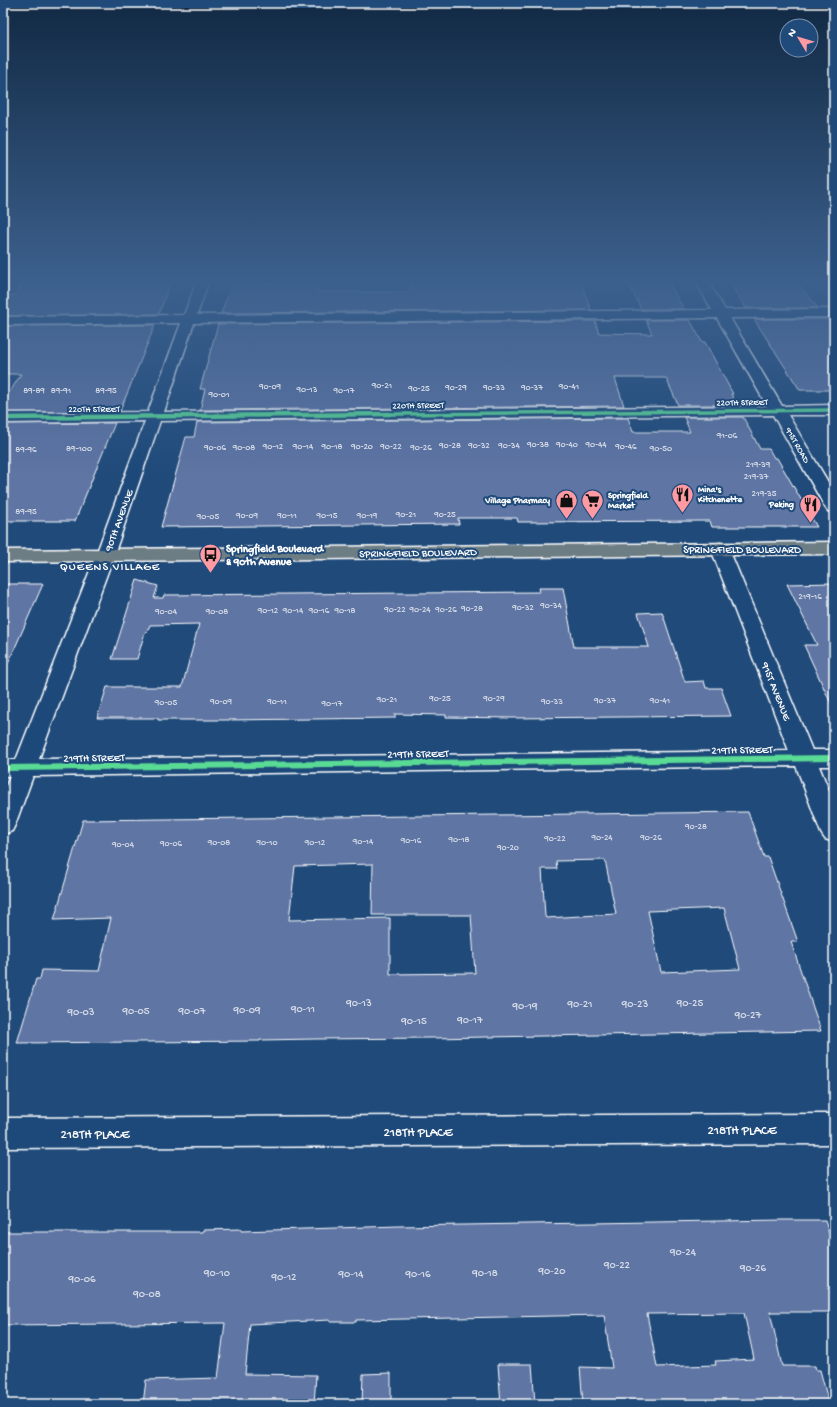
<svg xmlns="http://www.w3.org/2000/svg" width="837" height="1407" font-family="'Gochi Hand',sans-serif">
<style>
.building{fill:#5f74a4;stroke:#fff;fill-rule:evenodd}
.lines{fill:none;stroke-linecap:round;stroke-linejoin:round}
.minor-casing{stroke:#fff;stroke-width:3}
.major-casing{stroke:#fff;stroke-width:3}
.minor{fill:#1f4a7a;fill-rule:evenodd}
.major{fill:#6d7d84;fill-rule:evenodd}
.cycleway-far2-casing{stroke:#1f4a7a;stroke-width:5}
.cycleway-far1-casing{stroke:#1f4a7a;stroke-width:6}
.cycleway-casing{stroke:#1f4a7a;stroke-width:8}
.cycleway-far2{stroke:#5adb95;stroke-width:3.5}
.cycleway-far1{stroke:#5adb95;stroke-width:4.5}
.cycleway{stroke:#5adb95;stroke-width:6}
.labels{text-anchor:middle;stroke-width:4;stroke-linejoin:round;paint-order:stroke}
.number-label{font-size:9px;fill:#d7dce8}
.far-street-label{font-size:9px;fill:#fff;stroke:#1f4a7a}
.far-poi-label{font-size:9px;font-weight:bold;fill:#fff;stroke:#1f4a7a;text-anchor:start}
.street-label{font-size:11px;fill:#fff;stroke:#1f4a7a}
.poi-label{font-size:11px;font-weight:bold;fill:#fff;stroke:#1f4a7a;text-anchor:start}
.near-number-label{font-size:11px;fill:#d7dce8}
.neighbourhood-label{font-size:12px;letter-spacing:1px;fill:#fff;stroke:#1f4a7a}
.near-street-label{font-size:13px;fill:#fff;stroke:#1f4a7a}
</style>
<rect width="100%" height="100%" fill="#1f4a7a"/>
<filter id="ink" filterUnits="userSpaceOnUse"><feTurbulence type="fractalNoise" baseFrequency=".025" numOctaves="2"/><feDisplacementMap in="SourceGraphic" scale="8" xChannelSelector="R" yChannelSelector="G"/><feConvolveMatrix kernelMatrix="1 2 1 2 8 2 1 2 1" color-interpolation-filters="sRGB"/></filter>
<g filter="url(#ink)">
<path class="building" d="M 29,280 L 171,280 L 159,314 L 3,316 L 3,295 L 15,295 L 23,283 L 27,283 Z
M 273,280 L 318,280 L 317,292 L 410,292 L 411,280 L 580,280 L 591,310 L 221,313 L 232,284 L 272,284 Z
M 627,280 L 667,280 L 684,309 L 641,309 Z
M 729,280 L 795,280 L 818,308 L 746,308 L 734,290 L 735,290 Z
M 754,319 L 827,319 L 834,327 L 834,390 L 800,390 Z
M 646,320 L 690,320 L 702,342 L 705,342 L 733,394 L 731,394 L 737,405 L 678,405 L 666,378 L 615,378 L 624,406 L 200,410 L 205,389 L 200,389 L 218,324 L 595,321 L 599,333 L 652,334 Z
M 155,325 L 120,411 L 3,412 L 3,403 L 21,374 L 3,374 L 3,326 Z
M 684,417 L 743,417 L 760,449 L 769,449 L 774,458 L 777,458 L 817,527 L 712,527 L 710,521 L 518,522 L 517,518 L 458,518 L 459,524 L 161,527 L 186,437 L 194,437 L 197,422 L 628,418 L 633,432 L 690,432 Z
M 115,423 L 75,521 L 3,521 L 3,424 Z
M 137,580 L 158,586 L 154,598 L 163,598 L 164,595 L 540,592 L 539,588 L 563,588 L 574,647 L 649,647 L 638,613 L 662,612 L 685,682 L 704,681 L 706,688 L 721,688 L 731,716 L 511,718 L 446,717 L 446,715 L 395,714 L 395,718 L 226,720 L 158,720 L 158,718 L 97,718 L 107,687 L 182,687 L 199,624 L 150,625 L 147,632 L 145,632 L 137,659 L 112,659 Z
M 834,583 L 834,710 L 804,645 L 817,645 L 787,584 Z
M 3,584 L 43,584 L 3,675 Z
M 748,812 L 764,857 L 768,857 L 798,942 L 791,942 L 821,1031 L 431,1038 L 316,1039 L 260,1040 L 260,1041 L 17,1043 L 36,979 L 40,979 L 42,970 L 99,971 L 111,918 L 54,920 L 83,820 ZM 605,860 L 616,914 L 546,918 L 545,916 L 542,869 L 557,869 L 556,861 ZM 373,864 L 372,915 L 471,915 L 475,973 L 390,974 L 390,918 L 289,920 L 295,866 ZM 724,908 L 740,969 L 661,972 L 648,911 Z
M 784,1220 L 825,1220 L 834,1251 L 834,1312 L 770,1312 L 782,1366 L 815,1366 L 816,1370 L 820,1370 L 829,1404 L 583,1404 L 580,1367 L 612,1368 L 604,1315 L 356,1320 L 356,1322 L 330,1322 L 330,1320 L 250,1324 L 245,1374 L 316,1375 L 314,1404 L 143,1404 L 146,1380 L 218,1378 L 225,1323 L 3,1325 L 3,1244 L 6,1232 L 202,1232 L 203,1230 L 242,1229 L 241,1231 L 399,1226 ZM 744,1313 L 754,1359 L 715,1361 L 716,1365 L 657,1367 L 647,1314 Z
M 498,1364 L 532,1364 L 535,1404 L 501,1404 Z
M 391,1373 L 391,1404 L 362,1404 L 363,1374 Z"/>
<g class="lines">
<defs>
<path id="minor" d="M 197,280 L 209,280 L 197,315 L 712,310 L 695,280 L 707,280 L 725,310 L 834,309 L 834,317 L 730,318 L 782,406 L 834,405 L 834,415 L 788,415 L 834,492 L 834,512 L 828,511 L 825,507 L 773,415 L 160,421 L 114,555 L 39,759 L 789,751 L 711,549 L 713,545 L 720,543 L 727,545 L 729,549 L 812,750 L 834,750 L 834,766 L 819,766 L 834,803 L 834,842 L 825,839 L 821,833 L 796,766 L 33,776 L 15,825 L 12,831 L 3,834 L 3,793 L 10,776 L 3,776 L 3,760 L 16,760 L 96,555 L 145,421 L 3,423 L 3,413 L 148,412 L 181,323 L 3,325 L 3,317 L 184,315 ZM 717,318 L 767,406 L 164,412 L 194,323 Z
M 834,1114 L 834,1144 L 3,1148 L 3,1118 Z"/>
<path id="major" d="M 834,542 L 834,554 L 3,562 L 3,550 Z"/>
</defs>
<use href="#minor" class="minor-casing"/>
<use href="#major" class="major-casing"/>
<use href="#minor" class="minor"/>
<use href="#major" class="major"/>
<defs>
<path id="cycleway-far2" d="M 286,415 L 834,410"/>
<path id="cycleway-far1" d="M 3,418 L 390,414"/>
<path id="cycleway" d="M 3,768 L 834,758"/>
</defs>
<use href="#cycleway-far2" class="cycleway-far2-casing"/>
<use href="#cycleway-far1" class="cycleway-far1-casing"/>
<use href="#cycleway" class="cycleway-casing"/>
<use href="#cycleway-far2" class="cycleway-far2"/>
<use href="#cycleway-far1" class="cycleway-far1"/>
<use href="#cycleway" class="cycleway"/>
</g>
</g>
<linearGradient id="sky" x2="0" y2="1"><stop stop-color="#112943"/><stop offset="0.59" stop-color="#3c608d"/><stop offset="1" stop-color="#3c608d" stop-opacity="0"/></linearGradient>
<rect width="837" height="477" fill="url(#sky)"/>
<defs>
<symbol id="restaurant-pin" viewBox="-11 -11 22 30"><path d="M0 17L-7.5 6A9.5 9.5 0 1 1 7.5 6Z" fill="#ff9aa2" stroke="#1f4a7a"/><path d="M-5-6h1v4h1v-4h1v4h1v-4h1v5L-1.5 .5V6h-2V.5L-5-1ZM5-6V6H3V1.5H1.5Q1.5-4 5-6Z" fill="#111"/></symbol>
<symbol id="shop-pin" viewBox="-11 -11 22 30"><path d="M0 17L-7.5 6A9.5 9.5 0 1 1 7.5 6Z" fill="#ff9aa2" stroke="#1f4a7a"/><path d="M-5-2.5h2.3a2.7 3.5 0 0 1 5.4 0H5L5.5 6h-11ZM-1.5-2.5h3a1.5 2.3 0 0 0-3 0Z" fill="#111"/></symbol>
<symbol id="supermarket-pin" viewBox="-11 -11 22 30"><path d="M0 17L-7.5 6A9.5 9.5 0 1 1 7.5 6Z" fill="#ff9aa2" stroke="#1f4a7a"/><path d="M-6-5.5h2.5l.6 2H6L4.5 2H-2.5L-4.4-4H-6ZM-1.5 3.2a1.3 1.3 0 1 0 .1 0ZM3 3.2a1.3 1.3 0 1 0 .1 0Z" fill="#111"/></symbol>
<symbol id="bus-pin" viewBox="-11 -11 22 30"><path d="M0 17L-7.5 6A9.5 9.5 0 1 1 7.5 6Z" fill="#ff9aa2" stroke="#1f4a7a"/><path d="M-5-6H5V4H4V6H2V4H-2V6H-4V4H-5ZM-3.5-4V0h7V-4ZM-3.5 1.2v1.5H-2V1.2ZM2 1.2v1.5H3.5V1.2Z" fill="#111"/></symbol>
</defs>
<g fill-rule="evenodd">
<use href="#restaurant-pin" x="670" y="482" width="25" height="34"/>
<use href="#shop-pin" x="554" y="488" width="25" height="34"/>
<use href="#supermarket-pin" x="580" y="488" width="25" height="34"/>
<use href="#restaurant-pin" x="798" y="492" width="25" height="34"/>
<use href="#bus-pin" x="198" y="542" width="25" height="34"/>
</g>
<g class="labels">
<g class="number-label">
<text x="382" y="388">90-21</text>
<text x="270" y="389">90-09</text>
<text x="569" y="389">90-41</text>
<text x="456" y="390">90-29</text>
<text x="494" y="390">90-33</text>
<text x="532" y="390">90-37</text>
<text x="419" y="391">90-25</text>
<text x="307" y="392">90-13</text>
<text x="34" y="393">89-89</text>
<text x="61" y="393">89-91</text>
<text x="106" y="393">89-95</text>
<text x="344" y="393">90-17</text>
<text x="219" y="397">90-01</text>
<text x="727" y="438">91-06</text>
<text x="538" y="447">90-38</text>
<text x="567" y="447">90-40</text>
<text x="596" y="447">90-44</text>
<text x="450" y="448">90-28</text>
<text x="479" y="448">90-32</text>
<text x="509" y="448">90-34</text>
<text x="273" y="449">90-12</text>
<text x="303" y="449">90-14</text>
<text x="332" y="449">90-18</text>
<text x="362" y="449">90-20</text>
<text x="391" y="449">90-22</text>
<text x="626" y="449">90-46</text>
<text x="215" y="450">90-06</text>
<text x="244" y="450">90-08</text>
<text x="421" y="450">90-26</text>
<text x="79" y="451">89-100</text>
<text x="661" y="451">90-50</text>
<text x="26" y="452">89-96</text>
<text x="758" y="467">219-39</text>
<text x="756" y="479">219-37</text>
<text x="764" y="496">219-35</text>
<text x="26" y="514">89-95</text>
<text x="406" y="517">90-21</text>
<text x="445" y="517">90-25</text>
<text x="247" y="518">90-09</text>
<text x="287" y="518">90-11</text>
<text x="327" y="518">90-15</text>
<text x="367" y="518">90-19</text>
<text x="208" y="519">90-05</text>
<text x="810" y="599">219-16</text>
<text x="551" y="608">90-34</text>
<text x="523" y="610">90-32</text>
<text x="472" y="611">90-28</text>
<text x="395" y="612">90-22</text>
<text x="420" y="612">90-24</text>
<text x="446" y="612">90-26</text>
<text x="268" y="613">90-12</text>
<text x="293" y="613">90-14</text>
<text x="319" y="613">90-16</text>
<text x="345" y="613">90-18</text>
<text x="166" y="614">90-04</text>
<text x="217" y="614">90-08</text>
<text x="440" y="701">90-25</text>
<text x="494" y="701">90-29</text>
<text x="387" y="702">90-21</text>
<text x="605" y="703">90-37</text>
<text x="660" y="703">90-41</text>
<text x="221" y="704">90-09</text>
<text x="277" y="704">90-11</text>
<text x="552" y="704">90-33</text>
<text x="166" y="705">90-05</text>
<text x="332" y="706">90-17</text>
<text x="696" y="829">90-28</text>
<text x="602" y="840">90-24</text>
<text x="651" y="840">90-26</text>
<text x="555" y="841">90-22</text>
<text x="459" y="842">90-18</text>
<text x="411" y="843">90-16</text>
<text x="363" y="844">90-14</text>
<text x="219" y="845">90-08</text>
<text x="267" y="845">90-10</text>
<text x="315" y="845">90-12</text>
<text x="171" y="846">90-06</text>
<text x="123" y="847">90-04</text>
<text x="508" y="850">90-20</text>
</g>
<g class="far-street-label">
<text transform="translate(742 402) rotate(-1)" y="3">220TH STREET</text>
<text transform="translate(418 405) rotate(-1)" y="3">220TH STREET</text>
<text x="94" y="412">220TH STREET</text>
<text transform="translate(798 445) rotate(60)" y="3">91ST ROAD</text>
</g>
<g class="far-poi-label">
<text x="698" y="492">Mina's<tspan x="698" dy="10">Kitchenette</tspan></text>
<text x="608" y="498">Springfield<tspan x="608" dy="10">Market</tspan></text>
<text x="550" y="503" text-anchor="end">Village Pharmacy</text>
<text x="794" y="507" text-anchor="end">Peking</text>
</g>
<g class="street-label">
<text transform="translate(118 520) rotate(-70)" y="4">90TH AVENUE</text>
<text x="742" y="553">SPRINGFIELD BOULEVARD</text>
<text transform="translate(418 552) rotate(-1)" y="4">SPRINGFIELD BOULEVARD</text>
<text transform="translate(777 691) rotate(68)" y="4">91ST AVENUE</text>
<text transform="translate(742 749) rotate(-1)" y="4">219TH STREET</text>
<text transform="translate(418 753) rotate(-1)" y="4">219TH STREET</text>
<text transform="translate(94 757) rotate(-1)" y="4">219TH STREET</text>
</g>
<g class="poi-label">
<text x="226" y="552">Springfield Boulevard<tspan x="226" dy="13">&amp; 90th Avenue</tspan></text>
</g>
<g class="near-number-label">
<text x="359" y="1006">90-13</text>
<text x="690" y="1006">90-25</text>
<text x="580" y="1007">90-21</text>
<text x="635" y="1007">90-23</text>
<text x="525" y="1009">90-19</text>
<text x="303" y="1012">90-11</text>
<text x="247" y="1013">90-09</text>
<text x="136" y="1014">90-05</text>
<text x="192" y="1014">90-07</text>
<text x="81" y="1015">90-03</text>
<text x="748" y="1018">90-27</text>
<text x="470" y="1023">90-17</text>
<text x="414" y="1024">90-15</text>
<text x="683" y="1255">90-24</text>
<text x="617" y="1268">90-22</text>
<text x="753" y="1271">90-26</text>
<text x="552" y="1274">90-20</text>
<text x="217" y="1276">90-10</text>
<text x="485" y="1276">90-18</text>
<text x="351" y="1277">90-14</text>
<text x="418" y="1277">90-16</text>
<text x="284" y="1280">90-12</text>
<text x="82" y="1282">90-06</text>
<text x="147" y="1297">90-08</text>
</g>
<g class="neighbourhood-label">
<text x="110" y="570">QUEENS VILLAGE</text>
</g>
<g class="near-street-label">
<text x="742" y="1134">218TH PLACE</text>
<text x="418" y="1136">218TH PLACE</text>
<text x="95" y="1138">218TH PLACE</text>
</g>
</g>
<rect width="837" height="1407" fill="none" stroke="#1f4a7a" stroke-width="16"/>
<rect x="8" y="8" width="821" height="1391" fill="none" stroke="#fff" stroke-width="1.5" filter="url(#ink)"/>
<g transform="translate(799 38) rotate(308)"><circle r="19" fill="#1f4a7a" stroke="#7992af"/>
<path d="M0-3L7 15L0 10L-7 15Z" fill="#ff9aa2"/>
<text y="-6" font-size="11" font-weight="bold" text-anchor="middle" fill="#ffffff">N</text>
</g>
</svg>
